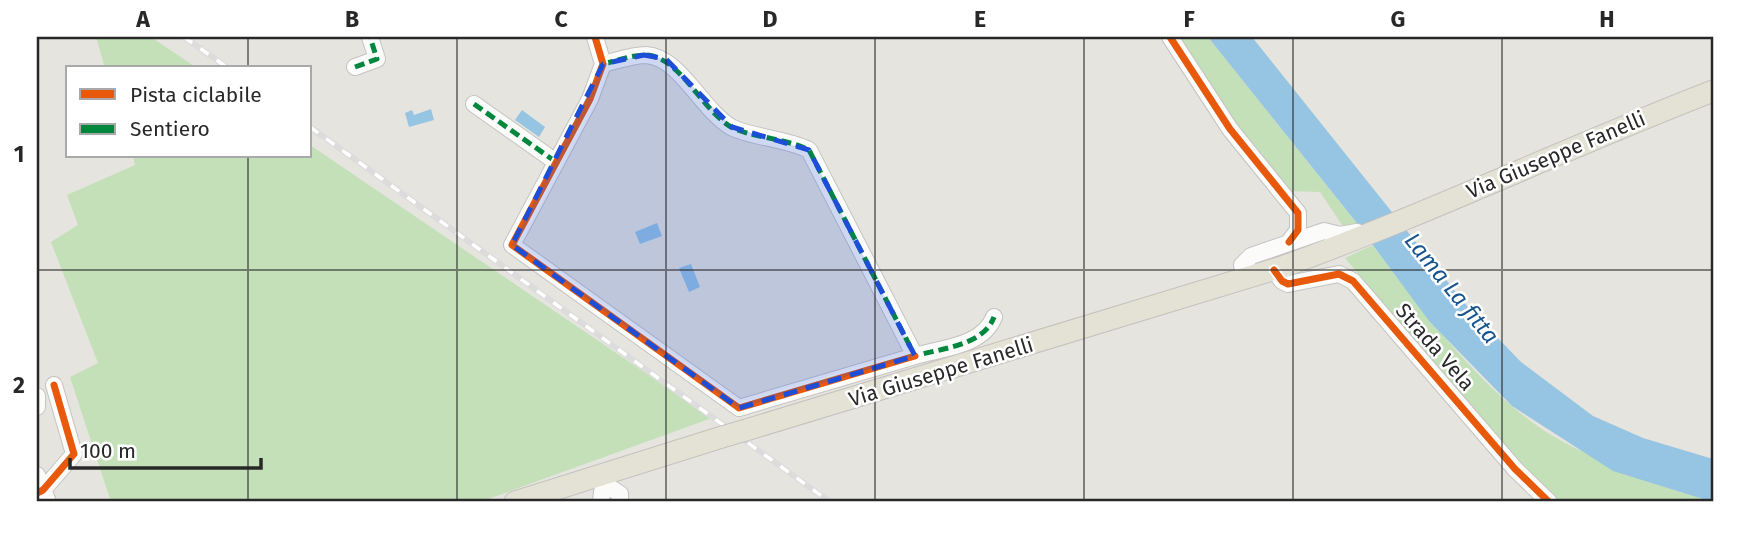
<svg xmlns="http://www.w3.org/2000/svg" width="1750" height="539" font-family="'Fira Sans',sans-serif">
<style>
.green{fill:#c3e0b9}
.water{fill:#96c4e3}
.lines{fill:none;stroke-linecap:round;stroke-linejoin:round}
.minor-casing{stroke:#c4c3c3;stroke-width:18}
.major-casing{stroke:#c3c2c0;stroke-width:23}
.minor{stroke:#fbfbfa;stroke-width:16}
.major{stroke:#e4e2d4;stroke-width:21}
.rail-casing{stroke:#dddcdd;stroke-width:6}
.rail{stroke:#fff;stroke-width:3.5;stroke-dasharray:10;stroke-linecap:butt}
.major-bridge-casing{stroke:#c3c2c0;stroke-width:23;stroke-linecap:butt}
.major-bridge{stroke:#e4e2d4;stroke-width:21}
.quiet{stroke:#00873e;stroke-width:5;stroke-dasharray:10 5;stroke-linecap:butt}
.cycleway-casing{stroke:#fff;stroke-width:11}
.cycleway{stroke:#e8590c;stroke-width:7}
.marked{fill:#1d4ed8;fill-opacity:0.2;stroke:#1d4ed8;stroke-width:5;stroke-dasharray:14 9;stroke-linejoin:round}
.grid{fill:none;stroke:#282828;stroke-width:2;stroke-opacity:0.55}
.labels{text-anchor:middle;stroke-width:5;stroke-linejoin:round;paint-order:stroke}
.street-label{font-size:21px;fill:#282828;stroke:#fff}
.water-label{font-size:23px;font-style:italic;fill:#17538d;stroke:#fff}
.neatline{fill:none;stroke:#282828;stroke-width:2.5}
.grid-label{font-size:23px;text-anchor:middle;font-weight:bold;fill:#282828}
</style>
<rect width="100%" height="100%" fill="#e6e4de"/>
<path class="green" d="M 96,37 L 151,37 L 197,68 L 105,68 Z
M 1176,37 L 1208,37 L 1359,226 L 1346,231 L 1320,192 L 1287,191 L 1235,126 Z
M 310,145 L 712,418 L 480,502 L 111,502 L 70,377 L 98,363 L 51,242 L 78,225 L 67,195 L 135,165 L 133,156 L 310,156 Z
M 1373,245 C 1420,308 1477,385 1543,430 C 1589,460 1659,481 1711,502 L 1558,502 L 1516,460 L 1345,258 Z"/>
<path class="water" d="M 1208,37 L 1252,37 L 1467,306 L 1521,362 L 1593,416 L 1643,438 L 1713,459 L 1713,502 L 1613,471 L 1512,406 L 1429,321 L 1356,222 Z
M 431,109 L 434,120 L 409,127 L 405,113 L 412,110 L 414,115 Z
M 522,110 L 545,127 L 539,137 L 515,120 Z
M 657,223 L 662,236 L 640,244 L 635,232 Z
M 691,264 L 700,287 L 689,292 L 679,268 Z"/>
<g class="lines">
<defs>
<path id="minor" d="M 595,37 L 603,64 L 590,99 L 512,245 L 739,408 L 915,356
M 1170,37 L 1230,129 L 1298,213 L 1298,230 L 1289,242
M 603,64 C 616,61 632,55 646,55 C 680,57 701,109 731,127 C 749,137 785,138 809,150 L 915,356 C 942,348 983,346 994,317
M 355,67 L 377,59 L 370,37
M 474,104 L 556,162
M 1274,270 L 1282,281 L 1288,284 L 1339,274 L 1353,281 L 1515,469 L 1549,502
M 1245,279 L 1242,265 L 1251,256 L 1324,231 L 1340,235 L 1357,232
M 37,396 L 37,407
M 37,475 L 48,502
M 37,493 L 43,490 L 74,454 L 54,385
M 601,502 L 602,492 L 611,488 L 620,494 L 620,502"/>
<path id="major" d="M 746,430 L 1282,267 C 1428,214 1568,147 1713,91
M 515,502 L 722,437"/>
</defs>
<use href="#minor" class="minor-casing"/>
<use href="#major" class="major-casing"/>
<use href="#minor" class="minor"/>
<use href="#major" class="major"/>
<defs>
<path id="rail" d="M 184,37 L 228,68
M 310,127 L 830,502"/>
</defs>
<use href="#rail" class="rail-casing"/>
<use href="#rail" class="rail"/>
<defs>
<path id="major-bridge" d="M 722,437 L 746,430"/>
</defs>
<use href="#major-bridge" class="major-bridge-casing"/>
<use href="#major-bridge" class="major-bridge"/>
<path class="quiet" d="M 603,64 C 616,61 632,55 646,55 C 680,57 701,109 731,127 C 749,137 785,138 809,150 L 915,356 C 942,348 983,346 994,317
M 355,67 L 377,59 L 370,37
M 474,104 L 556,162"/>
<defs>
<path id="cycleway" d="M 595,37 L 603,64 L 590,99 L 512,245 L 739,408 L 915,356
M 1170,37 L 1230,129 L 1298,213 L 1298,230 L 1289,242
M 1274,270 L 1282,281 L 1288,284 L 1339,274 L 1353,281 L 1515,469 L 1549,502
M 37,493 L 43,490 L 74,454 L 54,385"/>
</defs>
<use href="#cycleway" class="cycleway-casing"/>
<use href="#cycleway" class="cycleway"/>
</g>
<path class="marked" d="M 644,55 L 666,59 L 732,127 L 809,150 L 915,356 L 739,408 L 512,245 L 603,64 Z"/>
<path class="grid" d="M 248,37 L 248,68M 457,37 L 457,502M 666,37 L 666,502M 875,37 L 875,502M 1084,37 L 1084,502M 1293,37 L 1293,502M 1502,37 L 1502,502M 248,156 L 248,502M 37,270 L 1713,270"/>
<g class="labels">
<g class="street-label">
<text transform="translate(1556 155) rotate(-23)" y="7">Via Giuseppe Fanelli</text>
<text transform="translate(1435 347) rotate(49)" y="7">Strada Vela</text>
<text transform="translate(941 372) rotate(-17)" y="7">Via Giuseppe Fanelli</text>
</g>
<g class="water-label">
<text transform="translate(1452 288) rotate(51)" y="8">Lama La fitta</text>
</g>
</g>
<rect width="1750" height="539" fill="none" stroke="#ffffff" stroke-width="77"/>
<rect x="66" y="66" width="245" height="91" fill="#ffffff" stroke="#a9a9a9" stroke-width="2"/>
<rect x="80" y="89" width="35" height="10" fill="#e8590c" stroke="#a9a9a9" stroke-width="2"/>
<text x="130" y="102" font-size="21" fill="#282828">Pista ciclabile</text>
<rect x="80" y="124" width="35" height="10" fill="#00873e" stroke="#a9a9a9" stroke-width="2"/>
<text x="130" y="136" font-size="21" fill="#282828">Sentiero</text>
<path d="M70 458v10h191v-10" fill="none" stroke="#282828" stroke-width="3.5"/>
<text x="80" y="458" font-size="21" fill="#282828" stroke="#ffffff" stroke-width="5" paint-order="stroke">100 m</text>
<rect x="38" y="38" width="1674" height="462" class="neatline"/>
<g class="grid-label">
<text x="143" y="27">A</text>
<text x="352" y="27">B</text>
<text x="561" y="27">C</text>
<text x="770" y="27">D</text>
<text x="980" y="27">E</text>
<text x="1189" y="27">F</text>
<text x="1398" y="27">G</text>
<text x="1607" y="27">H</text>
<text x="19" y="162">1</text>
<text x="19" y="393">2</text>
</g>
</svg>
